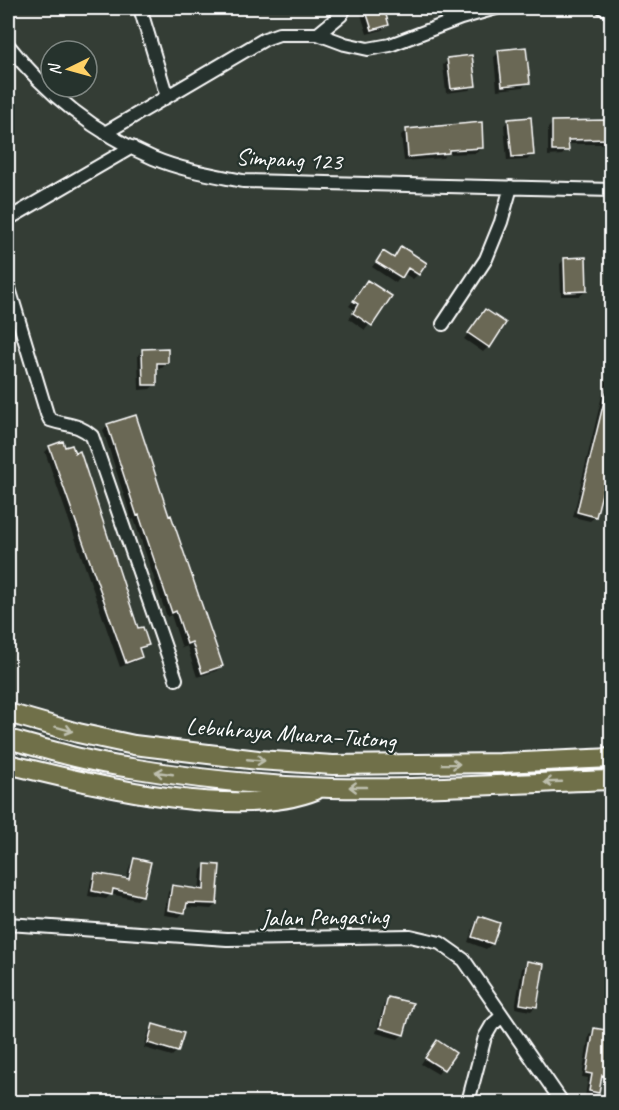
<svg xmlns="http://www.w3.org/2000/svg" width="619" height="1110" font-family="Caveat,sans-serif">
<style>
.shadow{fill:#0007}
.building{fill:#6b6754;stroke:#fff;stroke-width:1.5}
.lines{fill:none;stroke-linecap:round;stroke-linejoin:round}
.minor-casing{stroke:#fff;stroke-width:16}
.highway-casing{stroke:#fff;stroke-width:22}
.minor{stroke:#26332d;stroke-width:12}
.highway{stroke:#6f704a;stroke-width:18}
.oneway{stroke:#bebfae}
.labels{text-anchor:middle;stroke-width:4.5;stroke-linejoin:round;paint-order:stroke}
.street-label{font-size:24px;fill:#fff;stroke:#26332d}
</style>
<rect width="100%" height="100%" fill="#343d35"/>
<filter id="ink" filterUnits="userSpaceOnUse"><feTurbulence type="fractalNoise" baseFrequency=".0167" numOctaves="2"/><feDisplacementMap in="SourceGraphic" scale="12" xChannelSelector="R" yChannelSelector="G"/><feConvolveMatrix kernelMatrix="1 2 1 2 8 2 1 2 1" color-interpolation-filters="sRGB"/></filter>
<g filter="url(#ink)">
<path class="shadow" d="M 297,8 L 314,8 L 298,11 Z
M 359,8 L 382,8 L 387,25 L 382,30 L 367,34 Z
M 499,52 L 528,82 L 523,87 L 497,90 L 494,57 Z
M 448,60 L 474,85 L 469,90 L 446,93 L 443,65 Z
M 509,120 L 532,155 L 527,160 L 507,161 L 504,125 Z
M 553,123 L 607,139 L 602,144 L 567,144 L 567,150 L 562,155 L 548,156 L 548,128 Z
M 406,130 L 482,148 L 476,153 L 446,154 L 443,158 L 404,161 L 401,135 Z
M 401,248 L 418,274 L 413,279 L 403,273 L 396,283 L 372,267 L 383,253 L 393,259 Z
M 565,259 L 586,291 L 580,296 L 561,296 L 560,264 Z
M 367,282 L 390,297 L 365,330 L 349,319 L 355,310 L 349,306 Z
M 485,311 L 488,347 L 483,352 L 464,339 Z
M 143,350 L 167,363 L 162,368 L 155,368 L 156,384 L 150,389 L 139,390 L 138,355 Z
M 611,374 L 612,448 L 595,517 L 590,521 L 573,517 L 606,379 Z
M 108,425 L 168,517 L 222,666 L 216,671 L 197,677 L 187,646 L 182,648 L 171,615 L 167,617 L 134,519 L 132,520 L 103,430 Z
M 50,447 L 64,449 L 137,630 L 147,644 L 139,651 L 141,656 L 136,661 L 120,667 L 45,452 Z
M 135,859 L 142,895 L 137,900 L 111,894 L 106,899 L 88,896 L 91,880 L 96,875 L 126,880 L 130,865 Z
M 206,865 L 216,904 L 211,909 L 185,907 L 184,912 L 179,917 L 164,915 L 168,892 L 173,887 L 199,891 L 201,870 Z
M 480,918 L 498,924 L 492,944 L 486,949 L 468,942 L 475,923 Z
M 527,963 L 536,1006 L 531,1011 L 515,1008 L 522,968 Z
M 389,999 L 403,1034 L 398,1039 L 376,1033 L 384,1004 Z
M 154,1026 L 177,1051 L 172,1056 L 144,1048 L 149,1031 Z
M 594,1030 L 604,1075 L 599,1080 L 597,1092 L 592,1097 L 585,1096 L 588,1078 L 582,1077 L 589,1035 Z
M 432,1047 L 453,1053 L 438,1074 L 421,1064 Z"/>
<path class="building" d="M 365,8 L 384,8 L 389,25 L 372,30 Z
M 526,47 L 530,83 L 502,86 L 498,50 Z
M 472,55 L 476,86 L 451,89 L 447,58 Z
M 531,117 L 534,155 L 512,157 L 508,119 Z
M 608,120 L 609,139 L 568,140 L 569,151 L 552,151 L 552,121 Z
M 482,122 L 483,148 L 449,150 L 449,153 L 408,157 L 406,129 Z
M 401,246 L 427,263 L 419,275 L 408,268 L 402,278 L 376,262 L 383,251 L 394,258 Z
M 586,257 L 587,291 L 565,292 L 564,258 Z
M 367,280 L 392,296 L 372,326 L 353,313 L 358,304 L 353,301 Z
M 485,309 L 506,323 L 490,348 L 468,333 Z
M 168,348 L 168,363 L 157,363 L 157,385 L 143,385 L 142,349 Z
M 608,385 L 612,385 L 612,455 L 596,517 L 577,512 Z
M 136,415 L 169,516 L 171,515 L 223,666 L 202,673 L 192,642 L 187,644 L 176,611 L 172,613 L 139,515 L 137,516 L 107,424 Z
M 63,441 L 65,447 L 72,445 L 75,453 L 80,451 L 138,628 L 143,627 L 149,645 L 139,648 L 142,657 L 126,663 L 49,446 Z
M 134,858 L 151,862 L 143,896 L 113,889 L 112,895 L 92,891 L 95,873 L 129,879 Z
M 205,864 L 220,865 L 217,904 L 187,903 L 185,913 L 168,910 L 172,885 L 204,890 Z
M 479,916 L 500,923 L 493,944 L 472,937 Z
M 527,961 L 544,964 L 537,1007 L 520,1004 Z
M 388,997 L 413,1003 L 404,1035 L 380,1028 Z
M 153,1024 L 184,1033 L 178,1052 L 148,1043 Z
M 594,1028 L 612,1031 L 605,1076 L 602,1075 L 599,1093 L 589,1091 L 592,1074 L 586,1073 Z
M 437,1040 L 456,1053 L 444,1070 L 425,1058 Z"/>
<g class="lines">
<defs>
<path id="minor" d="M 140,8 L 167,97
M 603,8 L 612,9
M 318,34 L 341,15 L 345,8
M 8,45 C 45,93 97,134 153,158 C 181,170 213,175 243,181 L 612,190
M 105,133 L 265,39 L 279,34 L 318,34 L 345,44 L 368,49 L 390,45 L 461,18 L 496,8
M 8,219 L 132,147
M 8,285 L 47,414 L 50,420 C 68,426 77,423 92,436 L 176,679
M 443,324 L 486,259 L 501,222 L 511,187
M 8,924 L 227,939 L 410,936 L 440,943 L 464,960 L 562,1102
M 468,1102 L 485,1037 L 492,1025 L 502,1016"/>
<path id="highway" d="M 8,713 L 78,733 L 134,745 L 258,760 L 333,765 L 500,763 L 612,758
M 8,739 C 48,750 89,762 131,768 C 197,779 264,786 330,788 C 424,790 518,783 612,780
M 8,764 C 91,784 236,822 316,790"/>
</defs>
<use href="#minor" class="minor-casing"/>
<use href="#highway" class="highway-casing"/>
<use href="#minor" class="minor"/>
<use href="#highway" class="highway"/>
</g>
<defs><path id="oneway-shaft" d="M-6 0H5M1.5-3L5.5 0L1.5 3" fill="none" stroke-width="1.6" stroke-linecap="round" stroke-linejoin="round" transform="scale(1.5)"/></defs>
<g class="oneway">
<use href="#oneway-shaft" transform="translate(64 729) rotate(15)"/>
<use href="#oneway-shaft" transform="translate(256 760) rotate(5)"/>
<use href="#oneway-shaft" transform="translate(451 764) rotate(-1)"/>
<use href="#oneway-shaft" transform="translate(164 773) rotate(-172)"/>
<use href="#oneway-shaft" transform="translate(553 782) rotate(178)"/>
<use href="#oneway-shaft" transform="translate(358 787) rotate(180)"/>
</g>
</g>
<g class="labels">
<g class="street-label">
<text transform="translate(289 159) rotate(3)" y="8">Simpang 123</text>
<text transform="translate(291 733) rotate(4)" y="8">Lebuhraya Muara–Tutong</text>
<text transform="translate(325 917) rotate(-1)" y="8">Jalan Pengasing</text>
</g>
</g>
<rect width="619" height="1110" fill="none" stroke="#26332d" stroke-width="30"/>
<rect x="15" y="15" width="589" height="1080" fill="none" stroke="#fff" stroke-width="2" filter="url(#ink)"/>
<g transform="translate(69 69) rotate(265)"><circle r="28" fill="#26332d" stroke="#7d8581" stroke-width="1.5"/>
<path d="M0-4.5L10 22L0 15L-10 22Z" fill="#ffd166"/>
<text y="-9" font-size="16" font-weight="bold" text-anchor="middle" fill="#ffffff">N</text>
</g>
</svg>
